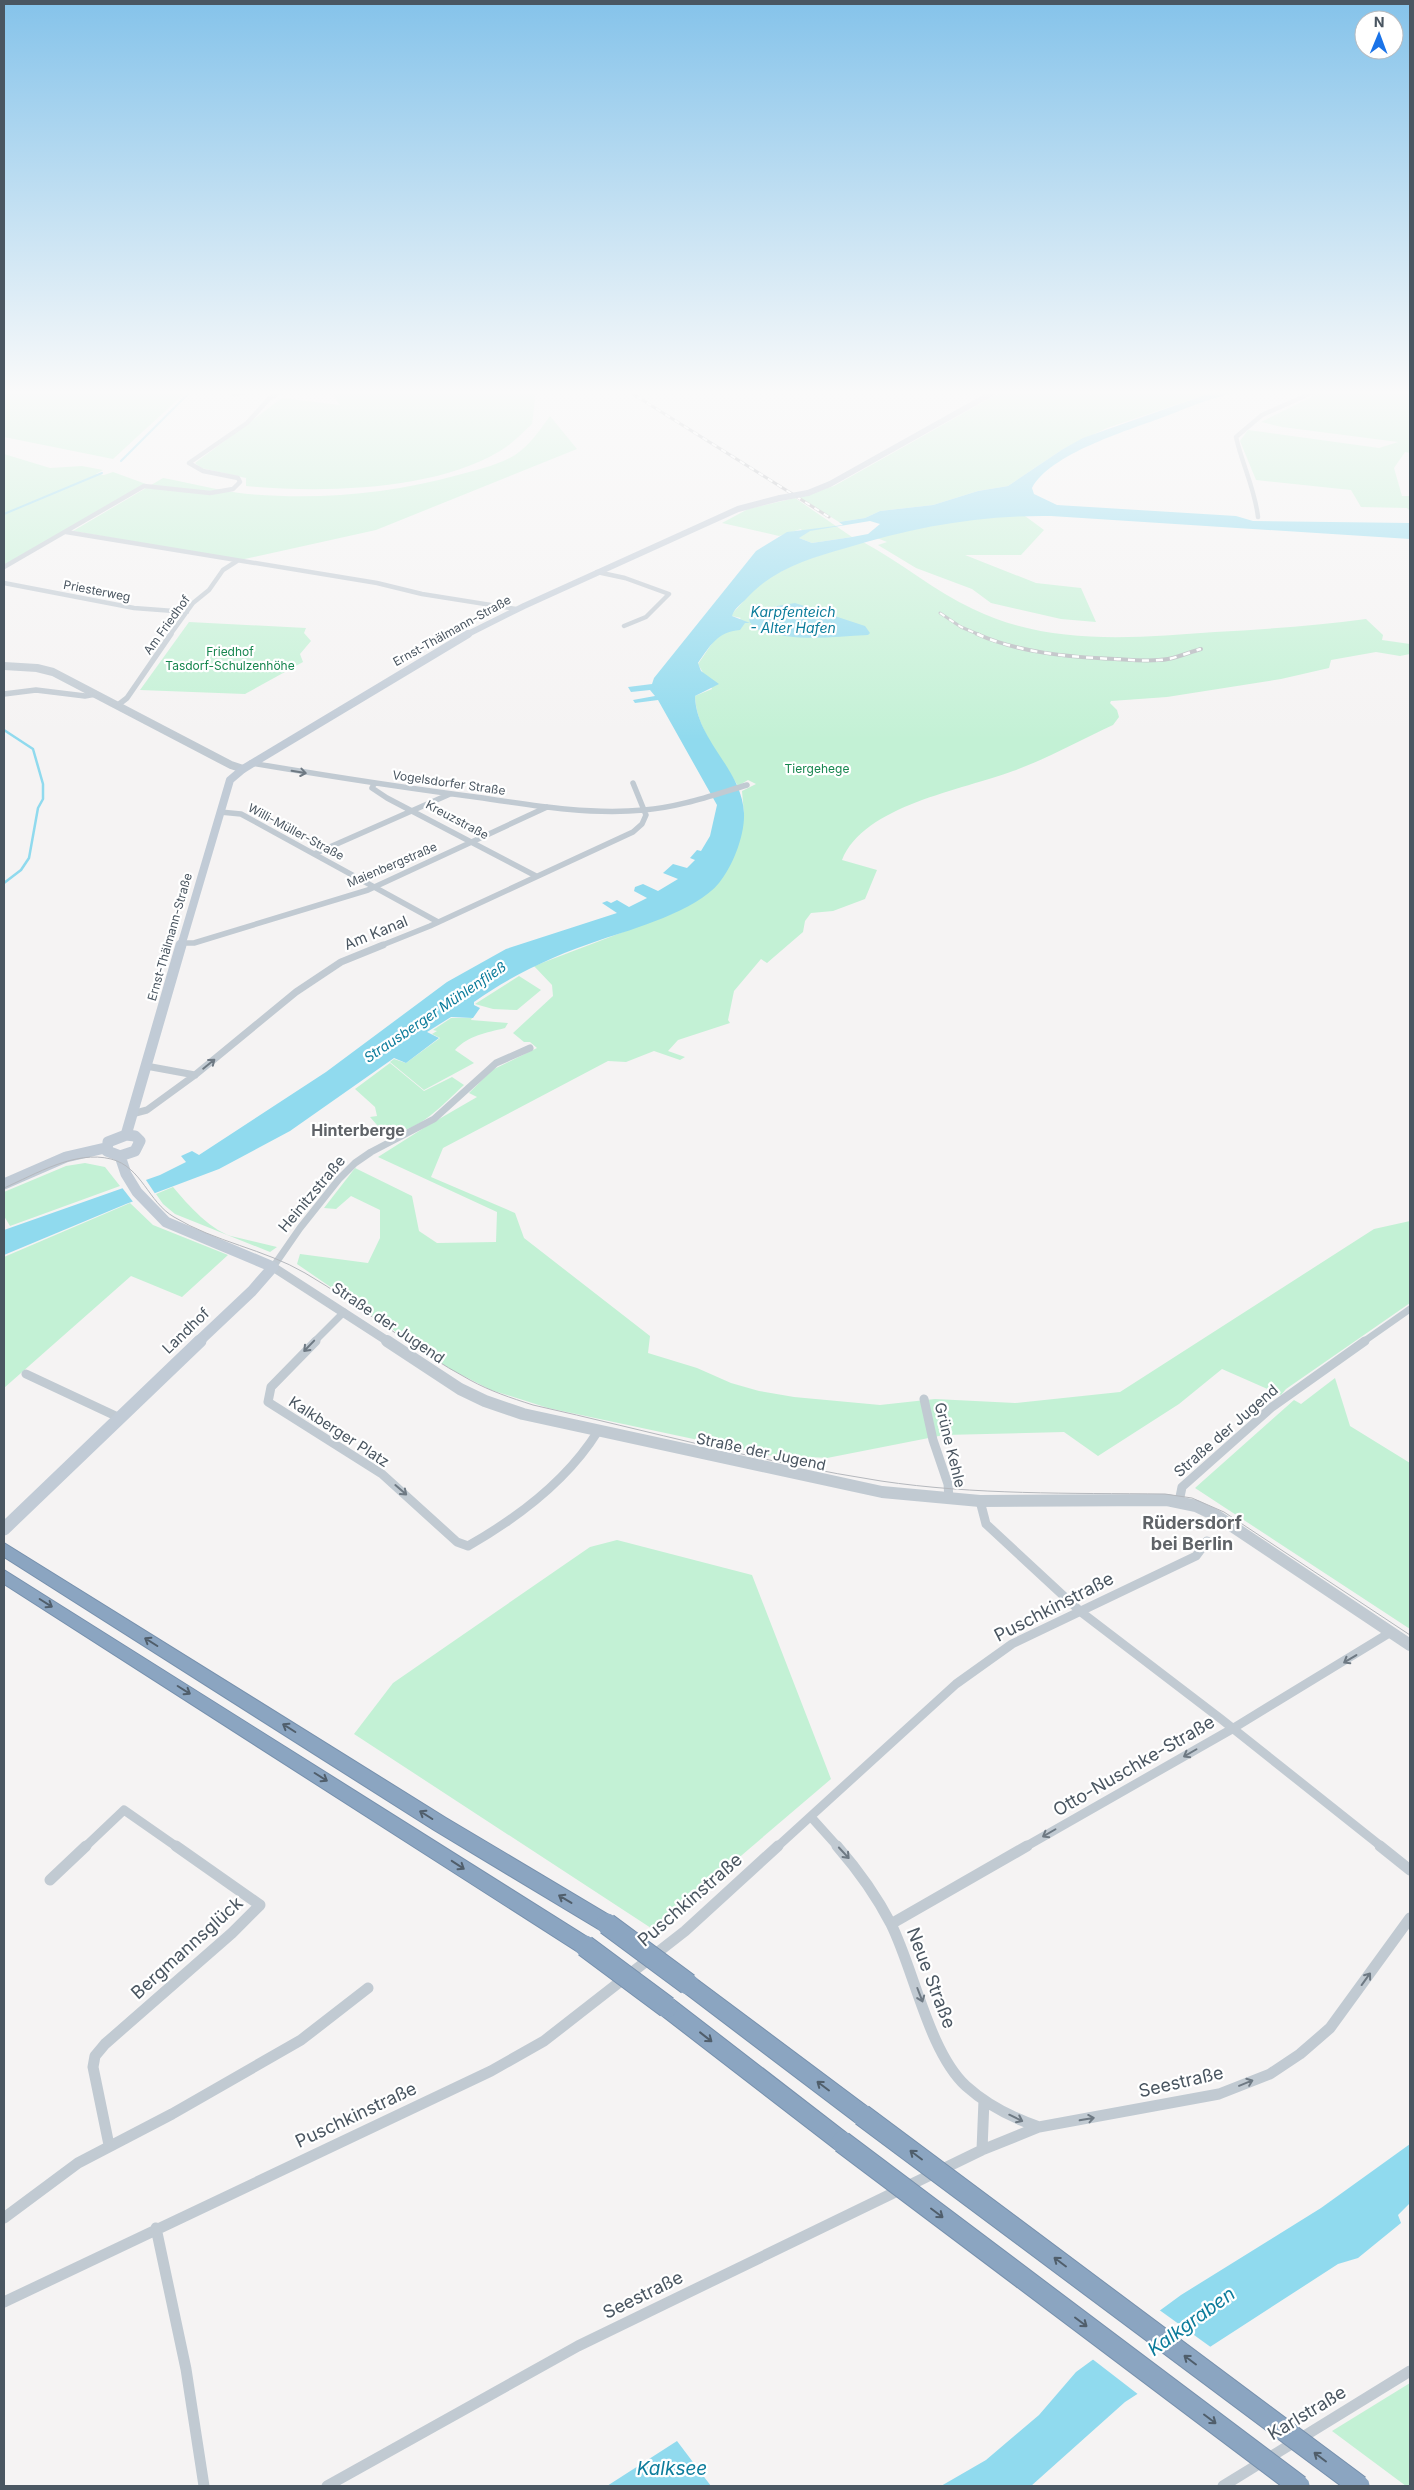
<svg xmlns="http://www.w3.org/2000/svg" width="1414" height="2490" font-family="Inter,sans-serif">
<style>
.green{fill:#c3f1d5}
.water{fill:#90daee;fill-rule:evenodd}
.pier{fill:#f5f3f3}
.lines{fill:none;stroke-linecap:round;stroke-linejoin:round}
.stream-far1{stroke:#90daee;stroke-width:2}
.stream{stroke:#90daee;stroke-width:2.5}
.motorway-casing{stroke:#7690ad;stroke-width:2}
.minor-far4{stroke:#c1cad2;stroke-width:4.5}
.minor-far3{stroke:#c1cad2;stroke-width:5.5}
.minor-far2{stroke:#c1cad2;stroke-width:7}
.minor-far1{stroke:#c1cad2;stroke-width:9}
.minor{stroke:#c1cad2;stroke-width:11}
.tertiary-far2{stroke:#c1cad2;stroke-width:8}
.tertiary-far1{stroke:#c1cad2;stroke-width:9}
.tertiary{stroke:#c1cad2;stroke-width:12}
.secondary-far3{stroke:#c1cbd6;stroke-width:6}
.secondary-far2{stroke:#c1cbd6;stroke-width:8}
.secondary-far1{stroke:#c1cbd6;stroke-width:11}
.secondary{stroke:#c1cbd6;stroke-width:13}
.motorway{fill:#8ba5c1;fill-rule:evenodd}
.tram{stroke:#b5b8bd;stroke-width:1}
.rail-far1-casing{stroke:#b5b8bd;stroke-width:3}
.rail-casing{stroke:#b5b8bd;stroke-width:4}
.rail-far1{stroke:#fff;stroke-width:2;stroke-dasharray:5.5;stroke-linecap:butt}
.rail{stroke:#fff;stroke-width:2.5;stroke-dasharray:7;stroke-linecap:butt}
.motorway-bridge-casing{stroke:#7690ad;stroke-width:23;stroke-linecap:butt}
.secondary-bridge{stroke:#c1cbd6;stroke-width:6}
.motorway-bridge{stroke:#8ba5c1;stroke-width:21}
.oneway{stroke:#6e7983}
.oneway2{stroke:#505e6b}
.labels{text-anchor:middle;stroke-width:4.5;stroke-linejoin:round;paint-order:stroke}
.far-street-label{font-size:12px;fill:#4a5661;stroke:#fff}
.far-park-label{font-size:12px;fill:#17864f;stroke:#fff}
.far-water-label{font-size:14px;font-style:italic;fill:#0c7c9b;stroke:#fff}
.street-label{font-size:15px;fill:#4a5661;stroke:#fff}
.neighbourhood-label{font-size:16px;font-weight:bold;fill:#5f6368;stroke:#fff}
.quarter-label{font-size:18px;font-weight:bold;fill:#5f6368;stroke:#fff}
.near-street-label{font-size:18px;fill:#4a5661;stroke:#fff}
.near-water-label{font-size:19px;font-style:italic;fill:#0c7c9b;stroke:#fff}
</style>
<rect width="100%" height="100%" fill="#f5f3f3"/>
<path class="green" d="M 4,391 L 187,391 L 113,459 L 4,437 Z
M 330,391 L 536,391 L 532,424 C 522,433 511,445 500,451 C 434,491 321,493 246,486 L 246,478 L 201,468 L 195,463 L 282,398 L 340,405 Z
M 1003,391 L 1073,391 L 1093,395 L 1095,393 L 1093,391 L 1216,391 L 1107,428 L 1063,449 L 1008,486 L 978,491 L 933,505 L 880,511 L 865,518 L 839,522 L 799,497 L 834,486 Z
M 1323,391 L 1355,391 L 1372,395 L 1378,391 L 1410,391 L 1410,453 L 1405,452 L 1394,468 L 1402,496 L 1410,496 L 1410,511 L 1407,508 L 1361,507 L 1351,490 L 1256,480 L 1240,441 L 1248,430 L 1379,448 L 1398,442 L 1282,427 L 1261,422 Z
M 550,416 L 577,449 L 376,530 L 240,560 L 73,531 L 163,478 C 191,483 220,491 248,494 C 319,500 390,494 458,475 C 477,470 498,465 515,455 C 530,445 540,430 550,416 Z
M 4,454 L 50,468 L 82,466 L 103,470 L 96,474 L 104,475 L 113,472 L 146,484 L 4,565 Z
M 795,498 L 852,537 L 812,543 L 799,538 L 803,533 L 801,529 L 779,536 L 722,523 L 748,509 Z
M 1001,516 L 1025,516 L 1044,530 L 1021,555 L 965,555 L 1036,583 L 1081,588 L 1096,622 L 1061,619 L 991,603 L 972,589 L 916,568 L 878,545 L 887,542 L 877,538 C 918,528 959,519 1001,516 Z
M 863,542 C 901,562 934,591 973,609 C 1048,646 1134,638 1215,632 C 1265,629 1316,626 1366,619 L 1383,635 L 1382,640 L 1410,644 L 1410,654 L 1400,656 L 1376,652 L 1331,660 L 1329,668 L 1281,679 L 1167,697 L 1111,701 L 1110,703 L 1117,710 L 1119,717 L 1113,725 C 1080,740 1047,759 1013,771 C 963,790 864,805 842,860 L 877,870 L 865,899 L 833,911 L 811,913 L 805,921 L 803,932 L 767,963 L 761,959 L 734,991 L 728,1020 L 730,1023 L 678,1040 L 668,1051 L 685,1057 L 680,1060 L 654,1051 L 626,1062 L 608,1061 L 443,1148 L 431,1177 L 515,1213 L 524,1238 L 650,1336 L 648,1353 L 697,1368 L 731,1383 L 759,1391 L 794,1397 L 880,1405 L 935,1399 L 1015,1403 L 1120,1392 L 1374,1229 L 1410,1221 L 1410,1303 L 1286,1389 L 1281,1395 L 1222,1369 L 1179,1404 L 1098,1456 L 1064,1432 L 944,1435 L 827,1458 L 809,1457 L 801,1462 L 548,1408 L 491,1390 L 450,1369 L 297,1264 L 300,1254 L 368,1263 L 380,1238 L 380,1210 L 351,1196 L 336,1209 L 324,1208 L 355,1168 L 412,1196 L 419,1231 L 437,1243 L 496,1242 L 497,1212 L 378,1157 L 427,1126 L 477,1097 L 469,1093 L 492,1070 L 537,1048 L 530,1042 L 524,1042 L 513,1033 L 553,996 L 552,985 L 534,966 L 673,913 L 744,814 L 742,791 L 756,784 L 748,780 L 738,786 C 721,758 696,728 695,696 L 712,689 L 698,664 L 715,639 L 741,618 L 732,616 L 732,614 L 758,585 L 768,578 L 801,561 Z
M 189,622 L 306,628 L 304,633 L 311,641 L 300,654 L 303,662 L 245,694 L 140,690 Z
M 519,976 L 541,990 L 517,1010 L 493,1009 L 475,1004 Z
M 451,1018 L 472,1018 L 471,1020 L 508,1023 L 505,1028 C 486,1033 469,1035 455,1050 L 474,1063 L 424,1090 L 390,1062 L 394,1059 L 406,1063 L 440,1038 L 432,1034 L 437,1031 L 433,1030 Z
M 390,1063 L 424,1091 L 452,1077 L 464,1085 C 442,1105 415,1137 383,1132 L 370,1117 L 377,1116 L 375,1107 L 355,1089 Z
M 85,1163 L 105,1167 L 120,1186 L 10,1226 L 4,1216 L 4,1192 L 66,1166 Z
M 173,1187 C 187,1204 213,1233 235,1237 C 249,1240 263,1244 277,1247 L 270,1252 L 175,1214 L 163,1204 L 156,1194 Z
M 130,1203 L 153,1225 L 228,1255 L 182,1297 L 131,1276 L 4,1388 L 4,1257 Z
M 1335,1378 L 1350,1426 L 1410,1463 L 1410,1629 L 1195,1488 L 1294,1400 L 1301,1404 Z
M 617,1540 L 752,1575 L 831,1779 L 654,1930 L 354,1734 L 393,1683 L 590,1547 Z
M 1410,2383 L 1410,2486 L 1406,2486 L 1332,2431 Z"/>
<path class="water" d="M 1216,391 L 1256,391 C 1246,392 1235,393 1225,395 C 1203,401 1182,410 1161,418 C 1126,431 1050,454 1032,488 L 1034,494 L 1057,505 L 1236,516 L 1253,521 L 1410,523 L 1410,539 L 1051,516 C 980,515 913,527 846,548 C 808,559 773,569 746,599 C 741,604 734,609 732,616 L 750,623 L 749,618 L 777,606 L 795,603 L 865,626 L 870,633 L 868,635 C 828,637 789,643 752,627 L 751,623 L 745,623 L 740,630 C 717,632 710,646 698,663 L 701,671 L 719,684 L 695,696 C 696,740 742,769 744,813 C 745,835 733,866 719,883 C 696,911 633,929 600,940 C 555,955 512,975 474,1002 L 474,1005 L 480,1008 L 473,1018 L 451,1017 L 427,1032 L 439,1038 L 406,1063 L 394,1058 L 290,1131 L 219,1169 L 126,1204 L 4,1255 L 4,1230 L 160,1175 L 186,1162 L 181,1156 L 192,1151 L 199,1155 L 326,1072 L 447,982 L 506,949 L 617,913 L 602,903 L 607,901 L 611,903 L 617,900 L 629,907 L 647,898 L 634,891 L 635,887 L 643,884 L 658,891 L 678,879 L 663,873 L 673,864 L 687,868 L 695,860 L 690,858 L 697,850 L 701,851 L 710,836 L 717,805 L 658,700 L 635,703 L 633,700 L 655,696 L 650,690 L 631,692 L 628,687 L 652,684 L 654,678 L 756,551 L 787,532 L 843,525 L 839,522 L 865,518 L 880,511 L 933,505 L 978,491 L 1008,486 L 1063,449 L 1083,438 ZM 870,521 L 880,524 L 868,534 L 852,537 L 812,543 L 799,538 L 810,531 Z
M 1410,2144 L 1410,2203 L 1398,2215 L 1401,2223 L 1358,2258 L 1338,2264 L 1125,2402 L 1031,2486 L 941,2486 L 986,2460 L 1039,2415 L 1076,2372 L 1181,2295 L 1321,2208 Z
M 677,2441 L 711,2486 L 607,2486 Z"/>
<path class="pier" d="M 144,1177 L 156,1195 L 134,1203 L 120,1185 Z
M 1158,2309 L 1212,2348 L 1139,2395 L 1091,2358 Z"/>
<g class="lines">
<path class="stream-far1" d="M 121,461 L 191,391
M 4,514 L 102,473"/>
<path class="stream" d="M 4,730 L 33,749 L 43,784 L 43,799 L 38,808 L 29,858 L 21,870 L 4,883"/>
<defs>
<path id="motorway" d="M 4,1543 L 446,1818 L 614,1918 L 617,1924 L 614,1930 L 607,1933 L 600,1930 L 434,1830 L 4,1557 Z
M 4,1570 L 592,1940 L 595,1946 L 592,1952 L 585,1955 L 578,1952 L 4,1584 Z
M 688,1975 L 695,1978 L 869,2108 L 872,2115 L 869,2122 L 862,2125 L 855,2122 L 681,1990 L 678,1984 L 681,1978 Z
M 667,1998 L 674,2000 L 849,2135 L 852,2142 L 849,2149 L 842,2152 L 835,2149 L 660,2014 L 657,2007 L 660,2000 Z"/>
</defs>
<use href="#motorway" class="motorway-casing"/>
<path class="minor-far4" d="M 233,394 L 255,391
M 1258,517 C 1255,489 1242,464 1236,437 L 1262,415 L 1316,391
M 66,532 L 377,583 L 422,594 L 516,609
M 4,567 L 144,486 L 210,493 L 233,489 L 240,482 L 238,478 L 203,471 L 189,463 L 247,423 L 269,399 L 282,391
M 597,572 L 625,578 L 669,594 L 646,617 L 624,626
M 4,583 L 134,608 L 187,612
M 170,635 L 193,603 L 209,590 L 223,570 L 237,561"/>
<path class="minor-far3" d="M 4,694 L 36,690 L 85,696 L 96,694
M 118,705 L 127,698 L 171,634
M 251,763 C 328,776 405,788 483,798 C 536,806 591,815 644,810 C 680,807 713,795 747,785
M 374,784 L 372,788 L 387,798 L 536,876
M 220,812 L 241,814 L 438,922
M 314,854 L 450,794
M 182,943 L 194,943 L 368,890 L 547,807
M 380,946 L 430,926 L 633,832 L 642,824 L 646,815 L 633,783"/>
<path class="minor-far2" d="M 146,1066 L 195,1075
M 132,1114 L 147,1110 L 195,1075 L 296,992 L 341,962 L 383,945
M 273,1267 L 300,1228 L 339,1179 L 355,1163 L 371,1152 L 434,1119 L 496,1063 L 530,1048
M 314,1342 L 344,1312
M 1363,1342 L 1410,1309"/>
<path class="minor-far1" d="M 316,1341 L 271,1387 L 268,1402 L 382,1474 L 457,1542 L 468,1546 C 519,1517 567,1481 598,1431
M 26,1374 L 120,1418
M 924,1399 L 933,1440 L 948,1484 L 949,1499
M 980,1501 L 986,1524 L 1081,1612 L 1221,1719 L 1382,1847
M 1179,1502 L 1182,1487 L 1272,1407 L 1365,1341
M 811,1817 L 838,1847
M 85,1847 L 124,1810 L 177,1847
M 777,1847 L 956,1684 L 1012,1644 L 1196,1556 L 1207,1541
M 1025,1847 L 1232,1729 L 1391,1632"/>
<path class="minor" d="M 837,1846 C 857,1869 877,1897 891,1924 C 914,1970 929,2052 966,2086 C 987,2105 1013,2118 1039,2127
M 1380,1846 L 1410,1870
M 50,1880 L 86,1846
M 891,1924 L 1027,1846
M 109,2145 L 93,2067 L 95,2056 L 105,2044 L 232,1933 L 260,1905 L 176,1846
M 982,2150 L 984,2100
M 4,2218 L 78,2163 L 172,2114 L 301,2040 L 368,1988
M 156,2228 L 186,2369 L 204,2486
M 4,2302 L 491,2071 L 544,2041 L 685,1931 L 778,1846
M 327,2486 L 578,2346 L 982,2150 L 1039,2127 L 1219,2094 L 1270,2074 L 1300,2054 L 1330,2028 L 1410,1918
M 1223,2486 L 1410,2371"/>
<path class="tertiary-far2" d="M 4,666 L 37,668 L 53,672 L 231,765 L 243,769"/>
<path class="tertiary-far1" d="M 273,1267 L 389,1342"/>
<path class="tertiary" d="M 387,1341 L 460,1389 L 485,1401 L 523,1414 L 882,1492 L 980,1501 L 1167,1500 L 1196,1506 L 1217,1516 L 1410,1645"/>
<path class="secondary-far3" d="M 808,493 L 830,484 L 996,391
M 466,635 L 524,606 L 738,509 L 780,498"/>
<path class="secondary-far2" d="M 181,946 L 230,780 L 243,769 L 468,634"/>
<path class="secondary-far1" d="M 126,1135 L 181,945
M 126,1135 L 135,1136 L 140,1141 L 135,1151 L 120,1156 L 107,1151 L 108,1142 Z
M 120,1156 L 126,1174 L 137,1192 L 166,1222 L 273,1267 L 252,1291 L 198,1342
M 4,1184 L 66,1157 L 105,1148"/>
<path class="secondary" d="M 4,1529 L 200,1341"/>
<use href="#motorway" class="motorway"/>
<path class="tram" d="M 4,1188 C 36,1174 75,1150 111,1159 C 142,1167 148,1202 174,1217 C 215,1242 264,1249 305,1273 C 362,1306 412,1349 470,1380 C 490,1391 511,1398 533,1405 C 649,1431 764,1463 881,1481 C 975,1495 1070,1493 1165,1494 L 1192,1498 L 1224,1512 L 1410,1635"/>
<defs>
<path id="rail-far1" d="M 628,391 L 829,517
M 940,613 L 961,627 L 980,635"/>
<path id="rail" d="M 977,634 C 1020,653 1069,657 1115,659 C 1133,660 1151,662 1168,659 C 1179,657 1190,652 1201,649"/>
</defs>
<use href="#rail-far1" class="rail-far1-casing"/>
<use href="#rail" class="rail-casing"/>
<use href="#rail-far1" class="rail-far1"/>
<use href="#rail" class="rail"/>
<defs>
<path id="motorway-bridge" d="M 607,1924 L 688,1984
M 585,1946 L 667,2007
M 862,2115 L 1359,2486
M 842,2142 L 1299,2486"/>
</defs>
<use href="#motorway-bridge" class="motorway-bridge-casing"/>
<path class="secondary-bridge" d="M 780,498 L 808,493"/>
<use href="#motorway-bridge" class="motorway-bridge"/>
</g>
<defs><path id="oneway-shaft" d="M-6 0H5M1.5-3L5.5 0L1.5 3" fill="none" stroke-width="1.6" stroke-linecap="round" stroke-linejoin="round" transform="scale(1.25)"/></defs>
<g class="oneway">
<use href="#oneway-shaft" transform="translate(299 772) rotate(9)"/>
<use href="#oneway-shaft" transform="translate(209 1064) rotate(-39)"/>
<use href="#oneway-shaft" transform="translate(309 1346) rotate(134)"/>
<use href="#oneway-shaft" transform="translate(401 1490) rotate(41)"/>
<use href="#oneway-shaft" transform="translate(1350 1659) rotate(149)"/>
<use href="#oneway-shaft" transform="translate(1190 1753) rotate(150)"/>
<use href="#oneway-shaft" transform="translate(1049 1833) rotate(150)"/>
<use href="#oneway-shaft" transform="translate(844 1853) rotate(47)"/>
<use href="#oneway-shaft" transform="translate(1366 1979) rotate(-54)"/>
<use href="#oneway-shaft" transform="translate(920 1995) rotate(69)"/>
<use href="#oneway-shaft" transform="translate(1246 2083) rotate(-22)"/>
<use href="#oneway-shaft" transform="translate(1016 2118) rotate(26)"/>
<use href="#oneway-shaft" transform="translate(1087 2119) rotate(-10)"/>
</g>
<g class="oneway2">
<use href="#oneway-shaft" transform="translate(46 1603) rotate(32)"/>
<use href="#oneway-shaft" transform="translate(151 1642) rotate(-148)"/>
<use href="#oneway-shaft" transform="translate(184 1690) rotate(32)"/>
<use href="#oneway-shaft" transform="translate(289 1728) rotate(-148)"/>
<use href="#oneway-shaft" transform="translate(321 1777) rotate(32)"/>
<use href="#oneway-shaft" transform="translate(426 1815) rotate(-148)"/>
<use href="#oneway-shaft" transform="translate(458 1865) rotate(33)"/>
<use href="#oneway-shaft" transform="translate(565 1899) rotate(-149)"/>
<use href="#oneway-shaft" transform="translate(706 2037) rotate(38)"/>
<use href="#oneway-shaft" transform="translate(823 2086) rotate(-143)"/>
<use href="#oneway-shaft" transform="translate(916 2155) rotate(-143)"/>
<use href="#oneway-shaft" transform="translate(937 2213) rotate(37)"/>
<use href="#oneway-shaft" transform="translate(1060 2262) rotate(-143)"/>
<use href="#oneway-shaft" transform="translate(1081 2322) rotate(37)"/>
<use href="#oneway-shaft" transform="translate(1190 2360) rotate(-143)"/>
<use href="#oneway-shaft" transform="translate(1210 2419) rotate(37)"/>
<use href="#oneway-shaft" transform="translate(1320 2457) rotate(-143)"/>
</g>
<linearGradient id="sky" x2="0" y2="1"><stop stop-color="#85c3ea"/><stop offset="0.53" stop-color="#fafafa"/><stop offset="1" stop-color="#fafafa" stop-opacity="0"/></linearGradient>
<rect width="1414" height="740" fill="url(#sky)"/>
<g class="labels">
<g class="far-street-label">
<text transform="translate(97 591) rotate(11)" y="4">Priesterweg</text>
<text transform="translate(167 625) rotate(-54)" y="4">Am Friedhof</text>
<text transform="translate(452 631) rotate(-29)" y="4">Ernst-Thälmann-Straße</text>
<text transform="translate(449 783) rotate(8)" y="4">Vogelsdorfer Straße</text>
<text transform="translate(457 820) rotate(28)" y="4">Kreuzstraße</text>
<text transform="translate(296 832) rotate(28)" y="4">Willi-Müller-Straße</text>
<text transform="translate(392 865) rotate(-23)" y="4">Maienbergstraße</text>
<text transform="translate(170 937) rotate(-74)" y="4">Ernst-Thälmann-Straße</text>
</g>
<g class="far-park-label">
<text x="230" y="656">Friedhof<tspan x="230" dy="14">Tasdorf-Schulzenhöhe</tspan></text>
<text x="817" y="773">Tiergehege</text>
</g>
<g class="far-water-label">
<text x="793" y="617">Karpfenteich<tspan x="793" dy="16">- Alter Hafen</tspan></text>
<text transform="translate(435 1012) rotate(-34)" y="5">Strausberger Mühlenfließ</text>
</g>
<g class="street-label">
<text transform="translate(376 933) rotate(-22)" y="5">Am Kanal</text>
<text transform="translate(312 1194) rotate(-50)" y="5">Heinitzstraße</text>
<text transform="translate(388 1323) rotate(34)" y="5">Straße der Jugend</text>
<text transform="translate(186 1331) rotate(-44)" y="5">Landhof</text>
<text transform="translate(1226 1431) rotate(-41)" y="5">Straße der Jugend</text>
<text transform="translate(339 1432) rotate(33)" y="5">Kalkberger Platz</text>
<text transform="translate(950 1445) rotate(76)" y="5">Grüne Kehle</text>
<text transform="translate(761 1452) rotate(12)" y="5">Straße der Jugend</text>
</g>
<g class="neighbourhood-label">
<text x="358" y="1136">Hinterberge</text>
</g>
<g class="quarter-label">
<text x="1192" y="1529">Rüdersdorf<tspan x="1192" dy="21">bei Berlin</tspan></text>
</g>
<g class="near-street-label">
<text transform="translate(1054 1607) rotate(-27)" y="6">Puschkinstraße</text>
<text transform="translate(1134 1766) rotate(-30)" y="6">Otto-Nuschke-Straße</text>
<text transform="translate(690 1900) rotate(-41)" y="6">Puschkinstraße</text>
<text transform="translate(187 1948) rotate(-42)" y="6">Bergmannsglück</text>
<text transform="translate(931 1978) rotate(69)" y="6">Neue Straße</text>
<text transform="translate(1181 2082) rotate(-13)" y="6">Seestraße</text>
<text transform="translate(356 2115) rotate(-25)" y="6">Puschkinstraße</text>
<text transform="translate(643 2295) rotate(-26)" y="6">Seestraße</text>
<text transform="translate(1307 2413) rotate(-31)" y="6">Karlstraße</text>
</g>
<g class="near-water-label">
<text transform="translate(1191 2321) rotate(-36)" y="7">Kalkgraben</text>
<text x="672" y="2475">Kalksee</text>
</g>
</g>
<rect width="1414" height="2490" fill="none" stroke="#4a5661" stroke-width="10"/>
<g transform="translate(1379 35) rotate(1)"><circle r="24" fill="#ffffff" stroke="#b7bbc0"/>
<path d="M0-4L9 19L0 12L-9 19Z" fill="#1a73e8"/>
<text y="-8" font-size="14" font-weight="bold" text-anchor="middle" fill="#4a5661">N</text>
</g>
</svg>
